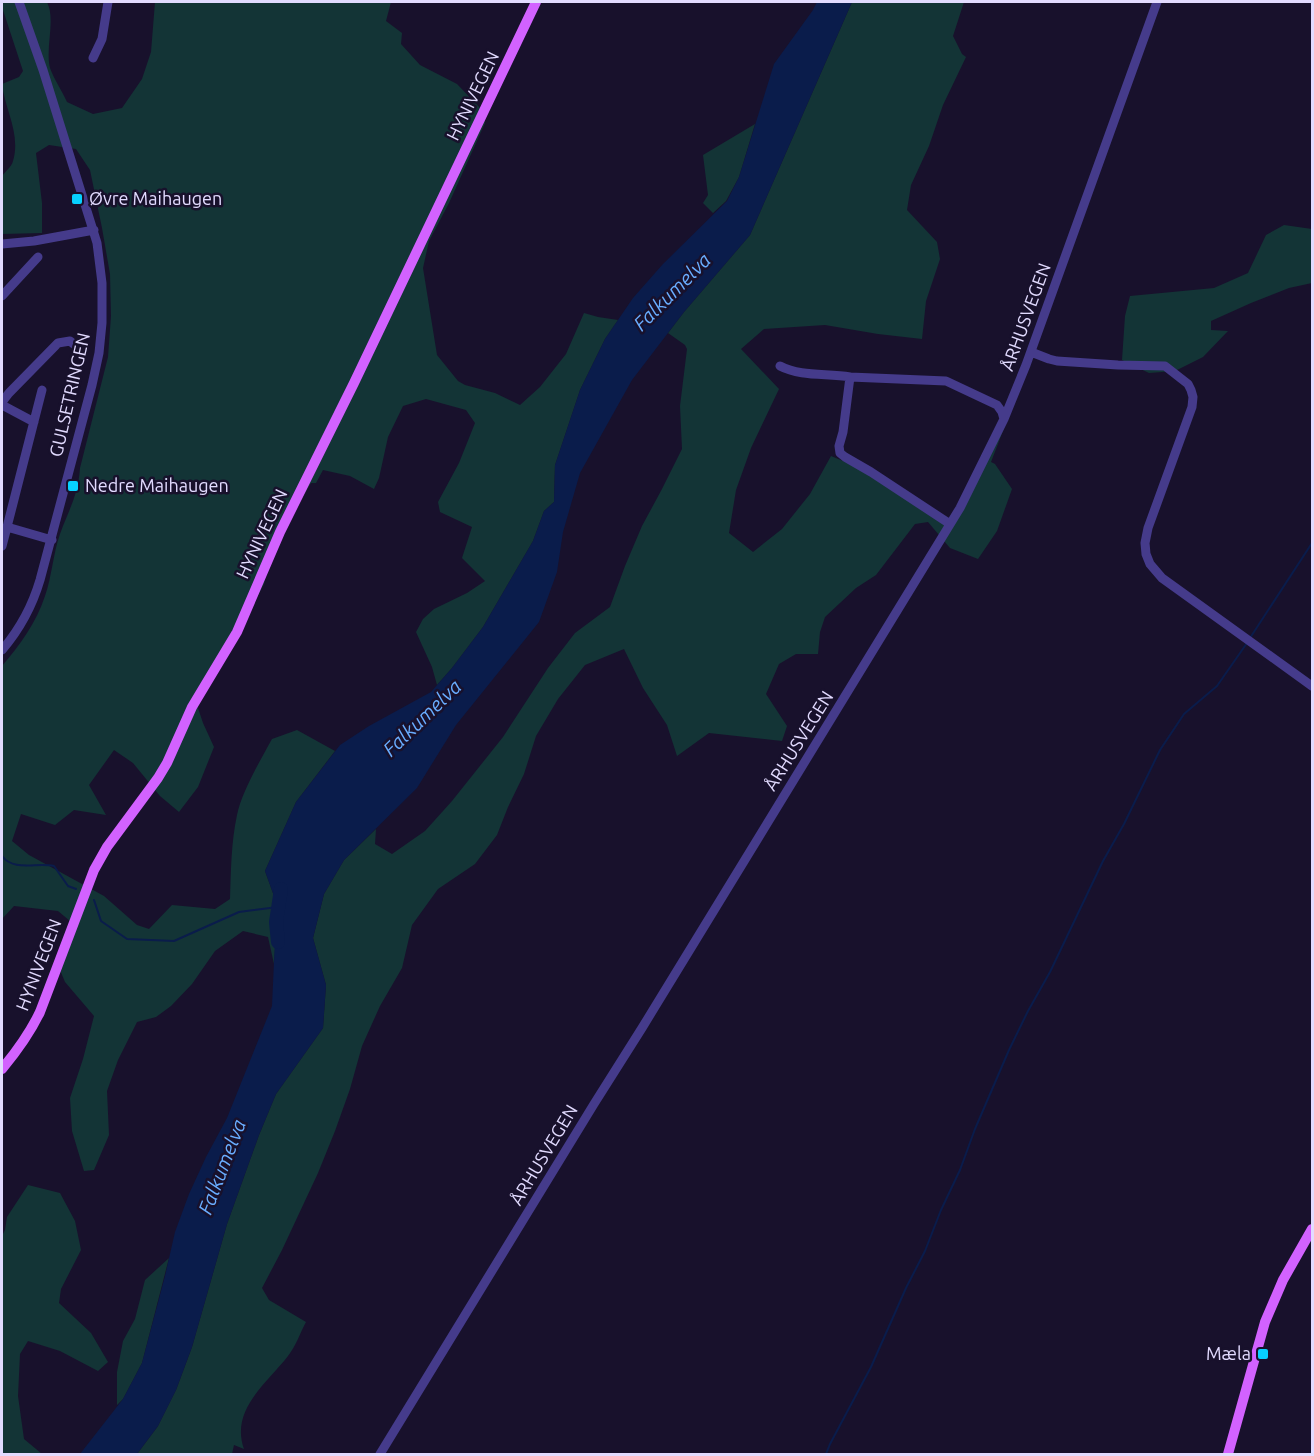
<svg xmlns="http://www.w3.org/2000/svg" width="1314" height="1456" font-family="Ubuntu,sans-serif">
<style>
.green{fill:#133436}
.water{fill:#0a1c4b}
.lines{fill:none;stroke-linecap:round;stroke-linejoin:round}
.stream{stroke:#0a1c4b;stroke-width:2}
.river{stroke:#0a1c4b;stroke-width:14}
.minor{stroke:#453b8b;stroke-width:9}
.major{stroke:#d262ff;stroke-width:10}
.poi-dot{fill:#07d1ff;stroke:#18112c;stroke-width:2}
.labels{text-anchor:middle;stroke-width:5;stroke-linejoin:round;paint-order:stroke}
.street-label{font-size:18px;fill:#e2dbff;stroke:#18112c}
.poi-label{font-size:18px;fill:#e2dbff;stroke:#18112c;text-anchor:start}
.water-label{font-size:20px;font-style:italic;fill:#69adff;stroke:#18112c}
</style>
<rect width="100%" height="100%" fill="#18112c"/>
<path class="green" d="M 2,2 L 47,2 C 56,20 45,47 50,68 C 54,79 62,91 67,102 L 93,114 L 122,108 L 142,79 L 151,52 L 155,2 L 391,2 L 386,21 L 402,33 L 401,44 L 420,65 L 457,84 L 483,111 L 485,123 L 449,203 L 429,241 L 423,268 L 437,355 L 458,381 L 465,385 L 495,393 L 520,405 L 540,387 L 566,354 L 584,313 L 598,317 L 618,320 L 605,339 L 580,390 L 555,465 L 554,502 L 544,511 L 533,541 L 483,627 L 452,668 L 437,685 L 432,667 L 416,632 L 423,619 L 434,609 L 467,593 L 485,581 L 462,558 L 472,527 L 440,512 L 438,502 L 459,463 L 475,423 L 466,410 L 426,399 L 403,406 L 388,437 L 379,478 L 374,489 L 350,476 L 323,470 L 316,483 L 311,483 L 288,521 L 270,558 L 264,584 L 240,629 L 197,705 L 203,723 L 214,747 L 198,787 L 179,812 L 160,796 L 133,763 L 114,750 L 89,785 L 106,815 L 74,810 L 55,825 L 21,814 L 12,841 L 29,855 L 104,896 L 137,925 L 149,929 L 172,905 L 215,909 L 230,899 C 231,871 231,843 237,815 C 242,791 260,761 272,739 L 297,730 L 335,751 L 296,802 L 265,871 L 278,907 L 274,964 L 268,937 L 243,931 L 215,951 L 192,984 L 171,1006 L 156,1017 L 137,1022 L 118,1060 L 107,1091 L 109,1135 L 94,1170 L 84,1171 L 72,1131 L 70,1098 L 83,1059 L 94,1016 L 65,982 L 57,963 L 70,921 L 58,911 L 14,906 L 2,919 L 2,666 C 20,645 36,623 45,596 C 52,576 53,554 60,534 C 69,509 78,496 80,468 L 108,357 L 111,316 L 110,274 L 102,228 L 90,170 L 76,149 L 49,145 L 36,153 L 42,203 L 42,233 L 2,234 L 2,176 C 5,172 12,166 13,161 C 21,134 5,110 2,84 L 19,77 L 23,71 L 2,7 Z
M 852,2 L 964,2 L 953,36 L 962,54 L 966,57 L 943,105 L 929,146 L 911,185 L 907,210 L 937,242 L 940,259 L 926,301 L 922,339 L 878,334 L 825,325 L 764,329 L 741,349 L 779,389 L 751,448 L 736,490 L 729,533 L 753,552 L 782,529 L 810,494 L 831,456 L 865,470 L 951,520 L 1040,335 L 991,462 L 995,464 L 1012,489 L 997,531 L 978,559 L 950,548 L 928,522 L 915,524 L 876,575 L 856,588 L 825,617 L 820,632 L 818,654 L 796,654 L 779,664 L 766,694 L 787,726 L 782,741 L 709,733 L 677,756 L 667,725 L 643,688 L 624,649 L 585,665 L 558,699 L 536,736 L 524,774 L 508,807 L 497,835 L 475,864 L 438,889 L 412,925 L 402,968 L 380,1006 L 362,1046 L 350,1089 L 335,1131 L 318,1173 L 282,1250 L 262,1288 L 269,1300 L 306,1322 C 300,1333 296,1346 288,1356 C 267,1383 230,1410 244,1449 L 234,1445 L 232,1454 L 137,1454 L 158,1426 L 176,1390 L 192,1347 L 227,1224 L 259,1135 L 276,1094 L 323,1028 L 326,985 L 313,938 L 324,894 L 344,860 L 376,829 L 375,844 L 392,854 L 425,831 L 452,801 L 503,737 L 548,668 L 575,633 L 610,607 L 625,566 L 642,526 L 662,489 L 682,449 L 680,406 L 687,349 L 685,345 L 668,333 L 684,312 L 750,235 Z
M 755,124 L 739,177 L 726,201 L 713,213 L 703,203 L 708,195 L 703,155 Z
M 1284,225 L 1312,229 L 1312,283 L 1289,288 L 1251,303 L 1211,321 L 1211,330 L 1228,331 L 1203,357 L 1175,371 L 1149,373 L 1122,360 L 1125,316 L 1130,296 L 1214,288 L 1248,273 L 1266,235 Z
M 28,1185 L 60,1193 L 75,1221 L 81,1250 L 61,1289 L 59,1303 L 91,1333 L 108,1362 L 98,1371 L 60,1351 L 28,1341 L 20,1354 L 18,1396 L 24,1439 L 42,1454 L 2,1454 L 2,1236 L 5,1230 L 7,1217 Z
M 169,1258 L 142,1363 L 123,1399 L 117,1405 L 117,1372 L 123,1341 L 135,1319 L 145,1280 Z"/>
<path class="water" d="M 817,2 L 852,2 L 750,235 L 684,312 L 632,380 L 580,473 L 563,532 L 557,572 L 539,622 L 456,725 L 417,788 L 344,860 L 324,894 L 313,938 L 326,985 L 323,1028 L 276,1094 L 259,1135 L 227,1224 L 192,1347 L 176,1390 L 158,1426 L 137,1454 L 80,1454 L 123,1399 L 142,1363 L 165,1276 L 175,1232 L 189,1194 L 206,1157 L 227,1118 L 272,1006 L 275,940 L 278,907 L 265,871 L 296,802 L 340,745 L 369,726 L 431,692 L 452,668 L 483,627 L 533,541 L 544,511 L 554,502 L 555,465 L 580,390 L 605,339 L 633,298 L 663,264 L 727,201 L 739,177 L 774,64 L 813,10 Z"/>
<g class="lines">
<path class="stream" d="M 1250,638 L 1312,543
M 2,856 C 14,872 37,862 54,866 L 68,886 L 76,889
M 94,900 L 101,921 L 127,939 L 174,941 L 239,912 L 278,907
M 826,1454 L 830,1444 L 871,1367 L 906,1288 L 925,1251 L 941,1210 L 960,1170 L 975,1129 L 1009,1050 L 1028,1011 L 1050,972 L 1103,861 L 1124,824 L 1160,750 L 1184,714 L 1217,686 L 1247,643"/>
<path class="river" d="M 278,942 L 276,922 L 281,889"/>
<path class="minor" d="M 93,58 L 102,39 L 108,2
M 2,244 L 34,241 L 94,230
M 2,296 L 38,257
M 1031,352 L 1049,359 L 1057,361 L 1118,365 L 1165,366 L 1188,384 L 1191,390 L 1193,397 L 1192,407 L 1148,528 L 1145,543 L 1146,554 L 1150,564 L 1162,578 L 1312,686
M 780,366 C 801,377 827,373 850,377
M 42,390 L 7,527 L 52,540
M 2,402 L 9,393 L 58,343 L 70,341 L 76,346
M 2,405 L 34,422
M 950,524 L 871,472 L 845,457 L 840,453 L 839,446 L 843,432 L 850,377 L 946,381 L 997,405 L 1002,412 L 1004,419
M 2,546 L 7,527
M 2,650 C 20,629 32,607 40,580 L 92,385 L 99,353 L 102,323 L 102,283 L 97,243 L 43,70 L 19,2
M 380,1454 L 594,1104 L 642,1028 L 960,508 L 1004,419 L 1026,365 L 1157,2"/>
<path class="major" d="M 2,1069 C 17,1051 30,1033 40,1012 L 94,870 L 107,847 L 158,778 L 167,763 L 192,707 L 237,632 L 280,532 L 354,383 L 536,2
M 1228,1454 L 1265,1322 L 1283,1280 L 1312,1229"/>
</g>
<g class="poi-dot">
<rect x="71" y="193" width="12" height="12" rx="3"/>
<rect x="67" y="480" width="12" height="12" rx="3"/>
<rect x="1257" y="1348" width="12" height="12" rx="3"/>
</g>
<g class="labels">
<g class="street-label">
<text transform="translate(473 96) rotate(-64)" y="6">HYNIVEGEN</text>
<text transform="translate(1026 317) rotate(-70)" y="6">ÅRHUSVEGEN</text>
<text transform="translate(70 395) rotate(-77)" y="6">GULSETRINGEN</text>
<text transform="translate(262 534) rotate(-65)" y="6">HYNIVEGEN</text>
<text transform="translate(799 741) rotate(-58)" y="6">ÅRHUSVEGEN</text>
<text transform="translate(39 965) rotate(-69)" y="6">HYNIVEGEN</text>
<text transform="translate(544 1155) rotate(-59)" y="6">ÅRHUSVEGEN</text>
</g>
<g class="poi-label">
<text x="89" y="205">Øvre Maihaugen</text>
<text x="85" y="492">Nedre Maihaugen</text>
<text x="1251" y="1360" text-anchor="end">Mæla</text>
</g>
<g class="water-label">
<text transform="translate(672 292) rotate(-45)" y="7">Falkumelva</text>
<text transform="translate(422 718) rotate(-44)" y="7">Falkumelva</text>
<text transform="translate(222 1167) rotate(-69)" y="7">Falkumelva</text>
</g>
</g>
<rect width="1314" height="1456" fill="none" stroke="#e2dbff" stroke-width="6"/>
</svg>
